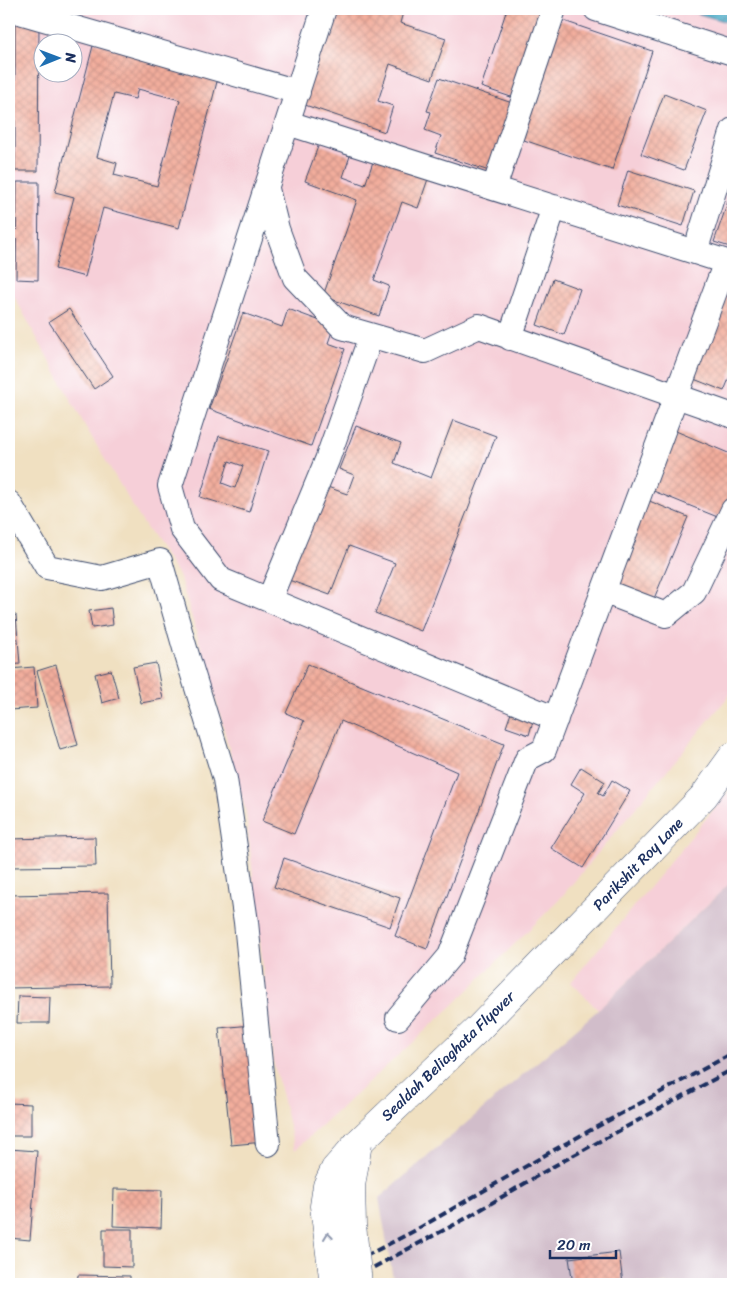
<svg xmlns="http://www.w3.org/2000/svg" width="742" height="1293" font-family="Sriracha,sans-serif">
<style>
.built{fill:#f6cfd8;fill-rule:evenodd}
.railway{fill:#d1bdca}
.water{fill:url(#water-waves);stroke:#306c92}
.building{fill:url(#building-cross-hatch);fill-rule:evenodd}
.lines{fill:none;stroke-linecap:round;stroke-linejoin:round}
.minor-casing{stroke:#3b4a6d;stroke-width:26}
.major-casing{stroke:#3b4a6d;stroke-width:29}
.minor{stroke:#fff;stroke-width:24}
.major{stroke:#fff;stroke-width:28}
.rail{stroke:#1b2f5e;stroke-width:4;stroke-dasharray:8 4;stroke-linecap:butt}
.major-bridge-casing{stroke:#3b4a6d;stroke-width:29;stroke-linecap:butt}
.major-bridge{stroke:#fff;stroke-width:28}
.oneway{stroke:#8d97ae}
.labels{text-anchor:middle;stroke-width:4;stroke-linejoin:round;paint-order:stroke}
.street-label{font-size:15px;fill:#1b2f5e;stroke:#fff}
</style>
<defs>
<pattern id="water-waves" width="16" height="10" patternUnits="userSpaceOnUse" patternTransform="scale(1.25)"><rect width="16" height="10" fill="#46a8c5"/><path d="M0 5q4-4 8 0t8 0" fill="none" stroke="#3a89a3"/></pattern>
<pattern id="building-cross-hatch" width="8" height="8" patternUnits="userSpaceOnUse" patternTransform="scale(1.25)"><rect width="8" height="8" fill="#f2ad9c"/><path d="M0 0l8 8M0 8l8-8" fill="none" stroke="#cf9589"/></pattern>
</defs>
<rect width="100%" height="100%" fill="#fff"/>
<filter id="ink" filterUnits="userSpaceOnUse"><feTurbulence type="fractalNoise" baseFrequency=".02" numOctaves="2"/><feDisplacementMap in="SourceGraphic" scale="10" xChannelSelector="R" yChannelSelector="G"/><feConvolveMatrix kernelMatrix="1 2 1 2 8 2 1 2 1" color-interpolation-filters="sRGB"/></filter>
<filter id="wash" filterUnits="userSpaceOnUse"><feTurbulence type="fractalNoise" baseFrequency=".0096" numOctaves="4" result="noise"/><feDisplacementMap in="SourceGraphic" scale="20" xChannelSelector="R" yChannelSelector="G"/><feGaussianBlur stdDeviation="1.12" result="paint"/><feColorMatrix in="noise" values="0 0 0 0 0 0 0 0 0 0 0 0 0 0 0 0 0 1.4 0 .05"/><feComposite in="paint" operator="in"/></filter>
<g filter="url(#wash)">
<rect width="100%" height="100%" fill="#f0e0c1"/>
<path class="built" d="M 9,9 L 733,9 L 733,691 L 558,901 L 451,1007 L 295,1150 L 273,1060 L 246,813 L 213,688 L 180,578 L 141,520 L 84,424 L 9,287 ZM 42,42 L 72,42 L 72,72 L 42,72 Z
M 733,786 L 733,880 L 598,1010 L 571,982 Z"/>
<path class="railway" d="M 733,880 L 733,1284 L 394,1284 L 379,1198 L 598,1010 Z"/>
<path class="water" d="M 682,9 L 733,9 L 733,24 Z"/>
<g id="blocks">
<path class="building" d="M 330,9 L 404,9 L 400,23 L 446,38 L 432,79 L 390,64 L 378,101 L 393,106 L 385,132 L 299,103 Z
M 507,9 L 550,9 L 520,100 L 481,87 Z
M 558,19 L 652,51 L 612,170 L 518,138 Z
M 15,22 L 39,23 L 38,171 L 15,171 Z
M 94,42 L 219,74 L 179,228 L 103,208 L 85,277 L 55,269 L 74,197 L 55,192 ZM 138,89 L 180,100 L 157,186 L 114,175 L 117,163 L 97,157 L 114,94 L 135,99 Z
M 439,78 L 518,105 L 495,173 L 435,153 L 441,136 L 425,130 L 431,112 L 427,111 Z
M 664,94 L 707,111 L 684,170 L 641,154 Z
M 319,144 L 350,156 L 343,177 L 365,185 L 375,156 L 429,176 L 418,208 L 402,202 L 374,280 L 389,286 L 379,316 L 323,296 L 357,200 L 305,181 Z
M 628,170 L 694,191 L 683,226 L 617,205 Z
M 17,182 L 39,182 L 38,280 L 16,279 Z
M 733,187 L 733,248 L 714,242 Z
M 733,265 L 733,369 L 724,391 L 689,377 Z
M 553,279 L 580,289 L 564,335 L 537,325 Z
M 69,309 L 113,376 L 94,389 L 49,322 Z
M 288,309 L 334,326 L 328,343 L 345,349 L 311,446 L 209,409 L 243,313 L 282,327 Z
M 453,420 L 496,436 L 421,631 L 375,613 L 395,563 L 349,546 L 330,595 L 286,579 L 322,485 L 347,494 L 354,475 L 339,469 L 356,426 L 401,443 L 394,463 L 431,478 Z
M 671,429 L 733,455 L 733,486 L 720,518 L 646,488 Z
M 219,436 L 268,451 L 249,512 L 200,497 ZM 229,461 L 243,466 L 235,488 L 222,483 Z
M 647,500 L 688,517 L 653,601 L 612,584 Z
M 111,608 L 113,625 L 92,628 L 89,611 Z
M 16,615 L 20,664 L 9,665 L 9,616 Z
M 156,663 L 163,699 L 141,703 L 133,667 Z
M 308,664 L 504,744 L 427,949 L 395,936 L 457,772 L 341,721 L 294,834 L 262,821 L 304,721 L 286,713 Z
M 56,665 L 78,745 L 60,750 L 37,671 Z
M 34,667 L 37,708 L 9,710 L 9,669 Z
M 111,670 L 119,698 L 102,703 L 95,674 Z
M 511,713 L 533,721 L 529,735 L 506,727 Z
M 581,767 L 605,782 L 598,793 L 603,796 L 612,780 L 630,791 L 583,868 L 551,848 L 585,793 L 571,784 Z
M 95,837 L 96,866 L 9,867 L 9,839 Z
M 284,858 L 400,898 L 390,927 L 274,887 Z
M 108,893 L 110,986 L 9,988 L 9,895 Z
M 18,996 L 50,997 L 49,1023 L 17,1023 Z
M 252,1025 L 264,1142 L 231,1145 L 219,1028 Z
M 9,1103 L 31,1104 L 31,1136 L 9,1136 Z
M 9,1149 L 37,1151 L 30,1240 L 9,1238 Z
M 114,1189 L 162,1190 L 161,1228 L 113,1226 Z
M 103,1229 L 132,1229 L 132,1267 L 103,1266 Z
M 619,1252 L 623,1284 L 573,1284 L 569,1258 Z
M 78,1275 L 130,1276 L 130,1284 L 77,1284 Z"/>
</g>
</g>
<g filter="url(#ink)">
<use href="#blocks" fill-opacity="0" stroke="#3b4a6d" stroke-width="1"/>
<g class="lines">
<defs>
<path id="minor" d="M 9,9 L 298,92
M 324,9 L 170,486 L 182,529 L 221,580 L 556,719
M 596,9 L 733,53
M 288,123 L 733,264
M 494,188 L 554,9
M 267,189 L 277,229 L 295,278 L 342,327 L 425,351 L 479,326 L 733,416
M 695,252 L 733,130
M 510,338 L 554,207
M 9,503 L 47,567 L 102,578 L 160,561 L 186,652 L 225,779 L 246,922 L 268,1144
M 603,591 L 666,615 L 694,592 L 733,510
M 269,600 L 327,460 L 371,336
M 398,1018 L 450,956 L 527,759 L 544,750 L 726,262"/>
<path id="major" d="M 358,1143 L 478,1029 L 704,796 L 733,756"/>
</defs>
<use href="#minor" class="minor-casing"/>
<use href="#major" class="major-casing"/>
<use href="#minor" class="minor"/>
<use href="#major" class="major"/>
<path class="rail" d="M 312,1284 L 414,1231 L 554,1150 L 733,1053
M 342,1284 L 463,1220 L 554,1166 L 733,1069"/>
<defs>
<path id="major-bridge" d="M 334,1284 L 324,1206 L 327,1186 L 335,1169 L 358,1143
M 358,1284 L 352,1225 L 351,1186 L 358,1143"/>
</defs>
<use href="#major-bridge" class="major-bridge-casing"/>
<use href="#major-bridge" class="major-bridge"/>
</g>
<defs><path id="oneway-chevron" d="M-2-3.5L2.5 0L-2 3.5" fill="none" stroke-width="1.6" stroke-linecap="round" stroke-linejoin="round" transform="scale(1.25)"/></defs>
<use class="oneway" href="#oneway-chevron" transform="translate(328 1236) rotate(-97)"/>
</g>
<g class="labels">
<g class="street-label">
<text transform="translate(638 864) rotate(-46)" y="5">Parikshit Roy Lane</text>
<text transform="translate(448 1056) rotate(-44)" y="5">Sealdah Beliaghata Flyover</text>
</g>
</g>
<rect width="742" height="1293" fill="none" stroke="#fff" stroke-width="30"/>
<g transform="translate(58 58) rotate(89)"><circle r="24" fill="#ffffff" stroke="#a4acbf"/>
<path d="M0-4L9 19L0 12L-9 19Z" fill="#1f6fb2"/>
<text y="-8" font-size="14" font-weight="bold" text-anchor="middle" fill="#1b2f5e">N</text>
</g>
<path d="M550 1250v8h66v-8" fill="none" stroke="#1b2f5e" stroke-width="2.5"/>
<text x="557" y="1250" font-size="15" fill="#1b2f5e" stroke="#ffffff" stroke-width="4" paint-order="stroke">20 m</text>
</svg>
